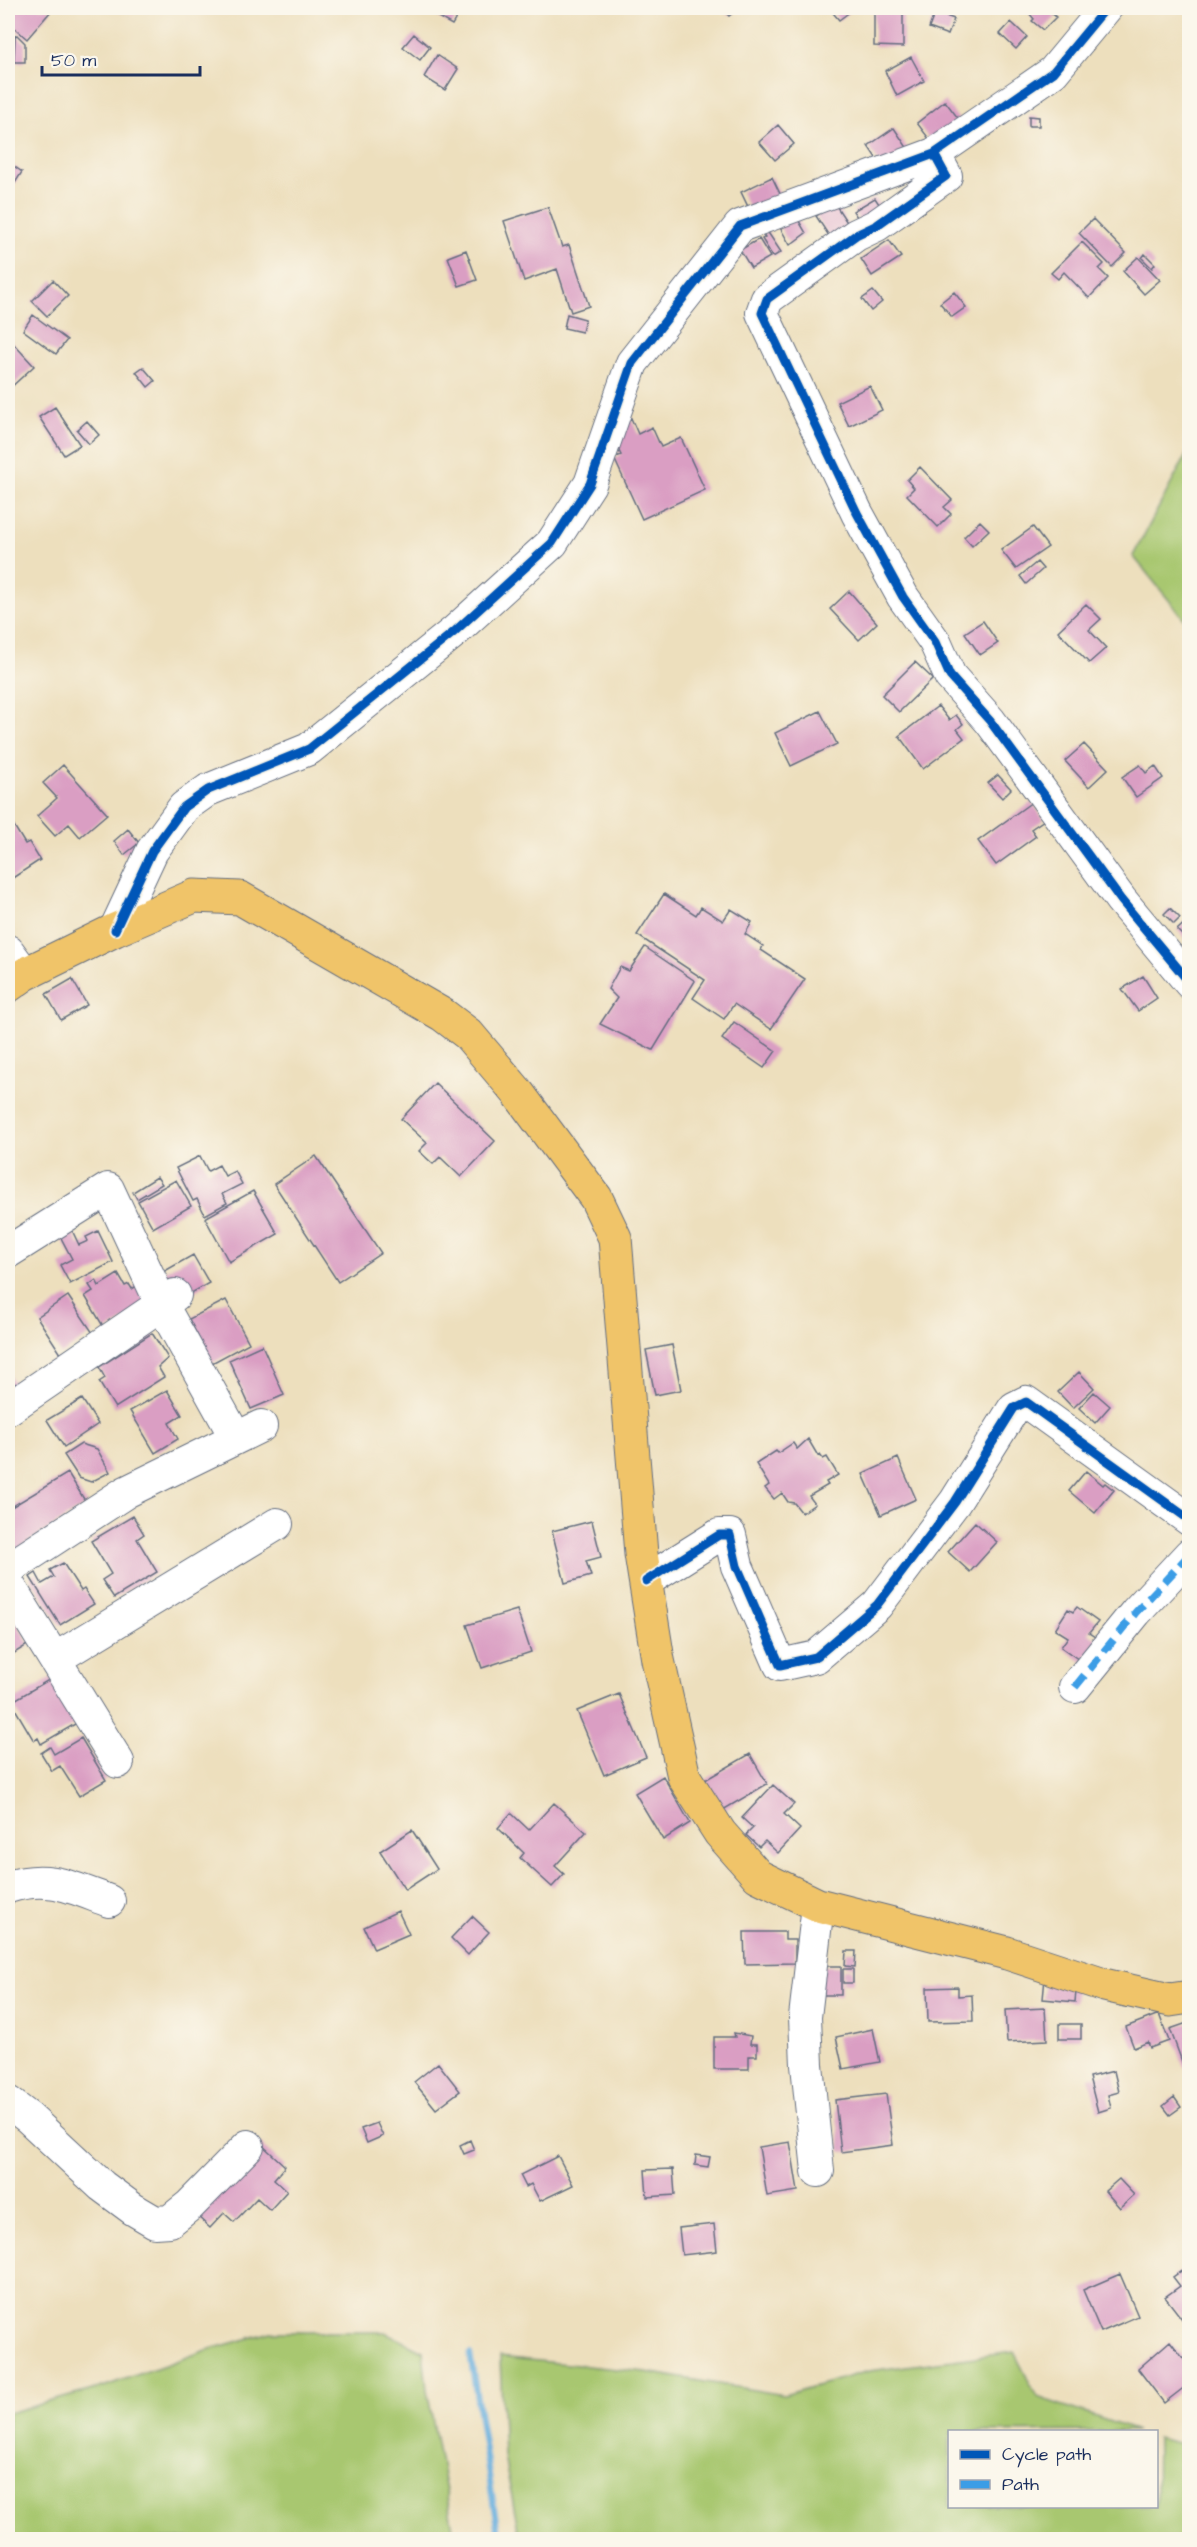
<svg xmlns="http://www.w3.org/2000/svg" width="1197" height="2547" font-family="'Architects Daughter',sans-serif">
<style>
.green{fill:#a8c76f;stroke:#627b66;stroke-width:1.5}
.lines{fill:none;stroke-linecap:round;stroke-linejoin:round}
.stream{stroke:#65addd;stroke-width:6}
.building{fill:#da9ec3}
.minor-casing{stroke:#646d7f;stroke-width:34}
.major-casing{stroke:#646d7f;stroke-width:35}
.minor{stroke:#fff;stroke-width:32}
.major{stroke:#f0c469;stroke-width:33}
.quiet{stroke:#3b9de6;stroke-width:8;stroke-dasharray:15 8;stroke-linecap:butt}
.cycleway-casing{stroke:#fbf7ec;stroke-width:13}
.cycleway{stroke:#0057b8;stroke-width:9}
</style>
<rect width="100%" height="100%" fill="#fbf7ec"/>
<filter id="ink" filterUnits="userSpaceOnUse"><feTurbulence type="fractalNoise" baseFrequency=".0167" numOctaves="2"/><feDisplacementMap in="SourceGraphic" scale="12" xChannelSelector="R" yChannelSelector="G"/><feConvolveMatrix kernelMatrix="1 2 1 2 8 2 1 2 1" color-interpolation-filters="sRGB"/></filter>
<filter id="wash" filterUnits="userSpaceOnUse"><feTurbulence type="fractalNoise" baseFrequency=".008" numOctaves="4" result="noise"/><feDisplacementMap in="SourceGraphic" scale="24" xChannelSelector="R" yChannelSelector="G"/><feGaussianBlur stdDeviation="1.35" result="paint"/><feColorMatrix in="noise" values="0 0 0 0 0 0 0 0 0 0 0 0 0 0 0 0 0 1.4 0 .05"/><feComposite in="paint" operator="in"/></filter>
<g filter="url(#wash)">
<rect width="100%" height="100%" fill="#eddfbd"/>
<path class="green" d="M 1189,450 L 1189,625 L 1133,556 Z
M 271,2332 L 385,2332 L 423,2351 L 427,2390 L 455,2539 L 8,2539 L 8,2413 L 100,2388 L 207,2350 Z
M 1014,2352 L 1037,2397 L 1137,2431 L 950,2432 L 950,2506 L 1156,2506 L 1157,2438 L 1189,2446 L 1189,2539 L 520,2539 L 504,2457 L 500,2357 L 646,2372 L 784,2395 L 869,2371 Z"/>
<g class="lines">
<path class="stream" d="M 470,2354 L 499,2540"/>
</g>
<g id="blocks">
<path class="building" d="M 8,8 L 47,8 L 51,11 L 27,39 L 8,22 Z
M 422,8 L 454,8 L 460,11 L 452,25 Z
M 721,8 L 739,8 L 729,16 Z
M 829,8 L 855,8 L 839,20 Z
M 890,8 L 903,8 L 903,47 L 874,46 L 874,9 L 890,9 Z
M 929,8 L 946,8 L 946,11 Z
M 1034,8 L 1046,8 L 1056,17 L 1043,30 L 1032,21 L 1034,19 L 1029,13 Z
M 935,12 L 954,19 L 948,35 L 929,28 Z
M 1011,22 L 1027,37 L 1016,49 L 1000,34 Z
M 414,34 L 430,47 L 420,60 L 403,47 Z
M 17,35 L 25,43 L 25,62 L 14,62 L 15,36 Z
M 437,55 L 458,69 L 445,90 L 424,77 Z
M 911,57 L 924,81 L 897,96 L 885,71 Z
M 945,101 L 961,122 L 933,144 L 917,123 Z
M 1029,116 L 1039,117 L 1039,126 L 1029,126 Z
M 778,125 L 794,144 L 775,160 L 759,142 Z
M 894,128 L 908,149 L 882,167 L 868,146 Z
M 8,162 L 22,172 L 8,194 Z
M 772,177 L 783,200 L 752,215 L 741,192 Z
M 875,198 L 883,210 L 861,223 L 853,211 Z
M 835,204 L 852,230 L 833,242 L 816,216 Z
M 548,207 L 562,247 L 569,245 L 589,306 L 571,312 L 557,269 L 524,281 L 504,221 Z
M 796,216 L 806,233 L 790,245 L 778,224 Z
M 1093,219 L 1126,253 L 1112,267 L 1079,233 Z
M 767,231 L 781,252 L 773,257 L 762,239 L 765,237 L 763,234 Z
M 759,239 L 770,257 L 751,268 L 740,250 Z
M 889,240 L 901,257 L 872,276 L 861,259 Z
M 1082,242 L 1104,264 L 1099,269 L 1108,278 L 1089,298 L 1064,272 L 1058,279 L 1051,273 Z
M 466,250 L 477,280 L 459,286 L 448,257 Z
M 1145,254 L 1155,264 L 1152,268 L 1142,258 Z
M 1138,257 L 1160,280 L 1144,294 L 1123,271 Z
M 53,280 L 68,296 L 47,316 L 32,301 Z
M 873,291 L 882,302 L 871,311 L 862,299 Z
M 954,292 L 966,307 L 952,317 L 940,303 Z
M 567,314 L 585,319 L 582,332 L 564,328 Z
M 33,315 L 67,340 L 56,354 L 23,330 Z
M 11,341 L 34,366 L 8,390 L 8,345 Z
M 143,367 L 155,381 L 148,387 L 136,372 Z
M 870,386 L 882,410 L 849,426 L 837,402 Z
M 55,407 L 80,445 L 64,455 L 39,417 Z
M 631,418 L 638,434 L 652,427 L 661,447 L 681,438 L 705,490 L 642,519 L 614,458 L 621,455 L 613,439 L 619,423 Z
M 87,421 L 99,435 L 89,444 L 77,430 Z
M 920,467 L 952,500 L 944,507 L 951,514 L 938,527 L 907,495 L 914,488 L 907,480 Z
M 980,521 L 989,530 L 972,546 L 964,537 Z
M 1033,527 L 1048,547 L 1016,569 L 1001,550 Z
M 1037,562 L 1043,569 L 1026,584 L 1020,576 Z
M 849,591 L 877,623 L 859,640 L 830,609 Z
M 1086,604 L 1101,619 L 1089,630 L 1106,648 L 1089,663 L 1058,631 Z
M 983,621 L 998,643 L 980,655 L 965,633 Z
M 915,662 L 933,679 L 899,712 L 882,695 Z
M 938,706 L 949,720 L 956,715 L 963,724 L 957,729 L 964,738 L 923,769 L 899,736 Z
M 820,711 L 837,744 L 791,766 L 775,733 Z
M 1084,744 L 1108,769 L 1089,787 L 1065,761 Z
M 63,765 L 107,814 L 80,837 L 69,824 L 55,836 L 37,816 L 57,798 L 43,783 Z
M 1140,765 L 1146,773 L 1155,766 L 1163,778 L 1136,797 L 1122,777 Z
M 998,775 L 1011,789 L 1002,798 L 988,783 Z
M 1032,802 L 1044,820 L 1031,829 L 1036,836 L 996,865 L 978,841 Z
M 8,816 L 25,844 L 29,842 L 40,860 L 8,881 Z
M 128,829 L 139,843 L 124,855 L 114,841 Z
M 664,894 L 696,915 L 701,907 L 723,921 L 731,909 L 752,922 L 745,934 L 763,946 L 761,950 L 805,979 L 771,1029 L 734,1004 L 724,1019 L 693,998 L 705,980 L 637,935 Z
M 1170,908 L 1180,918 L 1174,924 L 1164,914 Z
M 1190,918 L 1190,943 L 1177,930 Z
M 645,947 L 695,981 L 653,1050 L 600,1024 L 617,998 L 608,989 L 620,967 L 629,971 Z
M 1143,976 L 1157,998 L 1138,1011 L 1122,989 Z
M 72,979 L 87,1005 L 61,1020 L 46,994 Z
M 734,1022 L 776,1051 L 764,1068 L 722,1039 Z
M 435,1083 L 495,1141 L 461,1177 L 440,1157 L 433,1164 L 419,1151 L 427,1143 L 401,1119 Z
M 200,1156 L 208,1171 L 219,1165 L 225,1176 L 235,1171 L 242,1184 L 222,1194 L 227,1203 L 205,1215 L 197,1199 L 193,1201 L 176,1168 Z
M 316,1156 L 381,1253 L 338,1282 L 274,1184 Z
M 157,1177 L 162,1184 L 137,1199 L 133,1192 Z
M 176,1180 L 191,1206 L 153,1228 L 138,1201 Z
M 253,1191 L 278,1234 L 229,1262 L 205,1218 Z
M 71,1228 L 79,1245 L 88,1241 L 86,1237 L 98,1231 L 113,1262 L 70,1284 L 60,1265 L 72,1259 L 59,1234 Z
M 193,1255 L 209,1283 L 179,1300 L 163,1272 Z
M 118,1274 L 125,1286 L 129,1284 L 132,1289 L 143,1282 L 155,1302 L 106,1331 L 85,1296 L 93,1291 L 89,1285 L 96,1280 L 99,1286 Z
M 68,1296 L 93,1333 L 61,1354 L 37,1317 Z
M 226,1300 L 249,1343 L 212,1363 L 189,1319 Z
M 152,1333 L 168,1358 L 158,1367 L 164,1377 L 115,1408 L 99,1382 L 105,1378 L 99,1367 Z
M 262,1345 L 284,1395 L 251,1409 L 229,1360 Z
M 672,1345 L 681,1390 L 655,1395 L 646,1350 Z
M 1079,1372 L 1094,1388 L 1073,1408 L 1058,1392 Z
M 8,1373 L 16,1386 L 8,1392 Z
M 167,1390 L 182,1415 L 169,1423 L 178,1439 L 155,1453 L 130,1411 Z
M 1094,1392 L 1110,1406 L 1095,1423 L 1079,1408 Z
M 82,1399 L 98,1424 L 64,1447 L 47,1420 Z
M 808,1439 L 818,1456 L 820,1455 L 823,1459 L 827,1457 L 838,1475 L 826,1482 L 828,1485 L 809,1496 L 815,1504 L 802,1513 L 794,1503 L 788,1502 L 782,1493 L 774,1499 L 765,1488 L 769,1485 L 756,1464 L 776,1451 L 778,1453 L 793,1443 L 797,1449 Z
M 81,1444 L 97,1449 L 110,1472 L 91,1482 L 79,1478 L 64,1455 Z
M 898,1458 L 916,1499 L 881,1515 L 863,1474 Z
M 1086,1471 L 1103,1485 L 1105,1483 L 1114,1490 L 1095,1513 L 1069,1491 Z
M 68,1473 L 87,1504 L 8,1555 L 8,1509 Z
M 133,1516 L 144,1534 L 137,1539 L 157,1572 L 114,1598 L 102,1580 L 111,1574 L 91,1541 Z
M 592,1521 L 601,1557 L 586,1561 L 591,1576 L 565,1583 L 552,1531 Z
M 975,1522 L 997,1542 L 970,1572 L 948,1552 Z
M 63,1563 L 81,1591 L 84,1589 L 94,1604 L 60,1625 L 30,1577 L 36,1573 L 42,1584 L 54,1577 L 50,1570 Z
M 1077,1607 L 1098,1622 L 1089,1633 L 1098,1639 L 1082,1662 L 1061,1647 L 1068,1637 L 1055,1629 L 1068,1609 L 1073,1612 Z
M 8,1608 L 29,1644 L 8,1657 Z
M 517,1610 L 531,1652 L 482,1668 L 467,1625 Z
M 52,1678 L 82,1720 L 41,1744 L 38,1738 L 34,1741 L 11,1702 Z
M 619,1694 L 646,1757 L 604,1775 L 577,1711 Z
M 81,1738 L 106,1780 L 79,1796 L 60,1766 L 52,1771 L 41,1753 L 50,1747 L 54,1754 Z
M 750,1754 L 767,1784 L 723,1810 L 705,1780 Z
M 663,1776 L 690,1823 L 663,1840 L 635,1793 Z
M 773,1785 L 794,1804 L 784,1814 L 800,1829 L 778,1853 L 765,1841 L 759,1847 L 746,1835 L 753,1828 L 742,1818 Z
M 554,1803 L 586,1832 L 555,1866 L 564,1874 L 552,1887 L 520,1858 L 524,1853 L 498,1828 L 511,1813 L 529,1830 Z
M 412,1830 L 437,1869 L 405,1890 L 380,1851 Z
M 398,1911 L 409,1934 L 374,1949 L 364,1927 Z
M 472,1916 L 489,1932 L 468,1955 L 451,1938 Z
M 744,1932 L 785,1932 L 785,1940 L 795,1940 L 795,1963 L 745,1964 Z
M 846,1951 L 856,1951 L 855,1967 L 845,1966 Z
M 814,1966 L 841,1966 L 841,1995 L 814,1995 Z
M 843,1969 L 853,1969 L 853,1983 L 843,1983 Z
M 1045,1978 L 1077,1980 L 1075,2002 L 1043,1999 Z
M 958,1987 L 958,1996 L 972,1995 L 973,2021 L 928,2022 L 927,1988 Z
M 1045,2008 L 1047,2040 L 1007,2042 L 1005,2010 Z
M 1159,2014 L 1169,2041 L 1150,2048 L 1148,2042 L 1134,2048 L 1126,2027 Z
M 1190,2022 L 1190,2065 L 1184,2067 L 1170,2029 Z
M 1059,2024 L 1081,2024 L 1081,2039 L 1059,2039 Z
M 873,2029 L 880,2062 L 843,2069 L 836,2037 Z
M 734,2033 L 751,2036 L 750,2044 L 757,2044 L 757,2056 L 749,2056 L 749,2069 L 714,2069 L 714,2037 L 735,2037 Z
M 438,2063 L 460,2091 L 436,2109 L 414,2082 Z
M 1114,2071 L 1119,2092 L 1108,2095 L 1111,2108 L 1098,2112 L 1089,2077 Z
M 886,2094 L 893,2145 L 841,2152 L 835,2100 Z
M 1174,2097 L 1181,2107 L 1170,2115 L 1163,2106 Z
M 377,2123 L 383,2136 L 367,2143 L 361,2129 Z
M 470,2140 L 474,2150 L 464,2154 L 460,2145 Z
M 790,2142 L 798,2191 L 767,2196 L 759,2147 Z
M 260,2143 L 285,2166 L 274,2179 L 287,2191 L 270,2210 L 257,2198 L 234,2222 L 224,2213 L 210,2228 L 195,2214 Z
M 1190,2147 L 1190,2159 L 1184,2151 Z
M 696,2155 L 710,2157 L 708,2167 L 695,2165 Z
M 558,2156 L 573,2185 L 540,2201 L 531,2184 L 526,2187 L 520,2175 Z
M 673,2169 L 675,2195 L 647,2197 L 645,2170 Z
M 1119,2179 L 1134,2195 L 1120,2208 L 1105,2191 Z
M 714,2224 L 717,2251 L 682,2255 L 679,2228 Z
M 1187,2267 L 1190,2270 L 1190,2313 L 1182,2319 L 1165,2297 L 1180,2286 L 1173,2277 Z
M 1120,2274 L 1138,2316 L 1101,2332 L 1083,2290 Z
M 1170,2341 L 1186,2362 L 1186,2386 L 1164,2403 L 1138,2369 Z"/>
</g>
</g>
<g filter="url(#ink)">
<use href="#blocks" fill-opacity="0" stroke="#646d7f" stroke-width="1.5"/>
<g class="lines">
<defs>
<path id="minor" d="M 934,154 L 946,176 L 877,225 L 856,235 L 767,299 L 762,313 L 857,513 L 903,597 L 935,642 L 950,676 L 990,721 L 1121,900 L 1190,983
M 115,930 L 152,851 L 184,807 L 208,790 L 309,749 L 454,632 L 552,543 L 590,484 L 632,363 L 740,226 L 934,154 L 1053,72 L 1106,8
M 8,951 L 25,974
M 8,1252 L 108,1189 L 162,1305 L 236,1438
M 8,1409 L 175,1295
M 8,1569 L 126,1492 L 261,1426
M 646,1581 L 719,1535 L 730,1535 L 737,1566 L 780,1665 L 816,1657 L 877,1605 L 955,1502 L 1014,1408 L 1026,1402 L 1190,1520
M 8,1584 L 118,1762
M 55,1659 L 277,1524
M 1075,1687 L 1136,1612 L 1190,1554
M 8,1887 C 48,1874 71,1887 109,1901
M 8,2102 L 29,2118 L 102,2186 L 133,2209 L 155,2222 L 170,2221 L 190,2205 L 248,2146
M 818,2171 L 807,2065 L 805,2017 L 818,1905"/>
<path id="major" d="M 8,986 L 25,974 L 115,930 L 194,896 L 240,898 L 443,1015 L 468,1034 L 518,1093 L 596,1198 L 615,1238 L 641,1554 L 658,1660 L 684,1777 L 720,1833 L 758,1876 L 818,1905 L 1007,1953 L 1104,1985 L 1170,2000 L 1190,1997"/>
</defs>
<use href="#minor" class="minor-casing"/>
<use href="#major" class="major-casing"/>
<use href="#minor" class="minor"/>
<use href="#major" class="major"/>
<path class="quiet" d="M 1075,1687 L 1136,1612 L 1190,1554"/>
<defs>
<path id="cycleway" d="M 934,154 L 946,176 L 877,225 L 856,235 L 767,299 L 762,313 L 857,513 L 903,597 L 935,642 L 950,676 L 990,721 L 1121,900 L 1190,983
M 115,930 L 152,851 L 184,807 L 208,790 L 309,749 L 454,632 L 552,543 L 590,484 L 632,363 L 740,226 L 934,154 L 1053,72 L 1106,8
M 646,1581 L 719,1535 L 730,1535 L 737,1566 L 780,1665 L 816,1657 L 877,1605 L 955,1502 L 1014,1408 L 1026,1402 L 1190,1520"/>
</defs>
<use href="#cycleway" class="cycleway-casing"/>
<use href="#cycleway" class="cycleway"/>
</g>
</g>
<rect width="1197" height="2547" fill="none" stroke="#fbf7ec" stroke-width="30"/>
<rect x="948" y="2430" width="210" height="78" fill="#fbf7ec" stroke="#a1a7b3" stroke-width="1.5"/>
<rect x="960" y="2450" width="30" height="9" fill="#0057b8" stroke="#a1a7b3" stroke-width="1.5"/>
<text x="1002" y="2460" font-size="18" fill="#1b2f5e">Cycle path</text>
<rect x="960" y="2480" width="30" height="9" fill="#3b9de6" stroke="#a1a7b3" stroke-width="1.5"/>
<text x="1002" y="2490" font-size="18" fill="#1b2f5e">Path</text>
<path d="M42 66v9h158v-9" fill="none" stroke="#1b2f5e" stroke-width="3"/>
<text x="51" y="66" font-size="18" fill="#1b2f5e" stroke="#fbf7ec" stroke-width="4.5" paint-order="stroke">50 m</text>
</svg>
